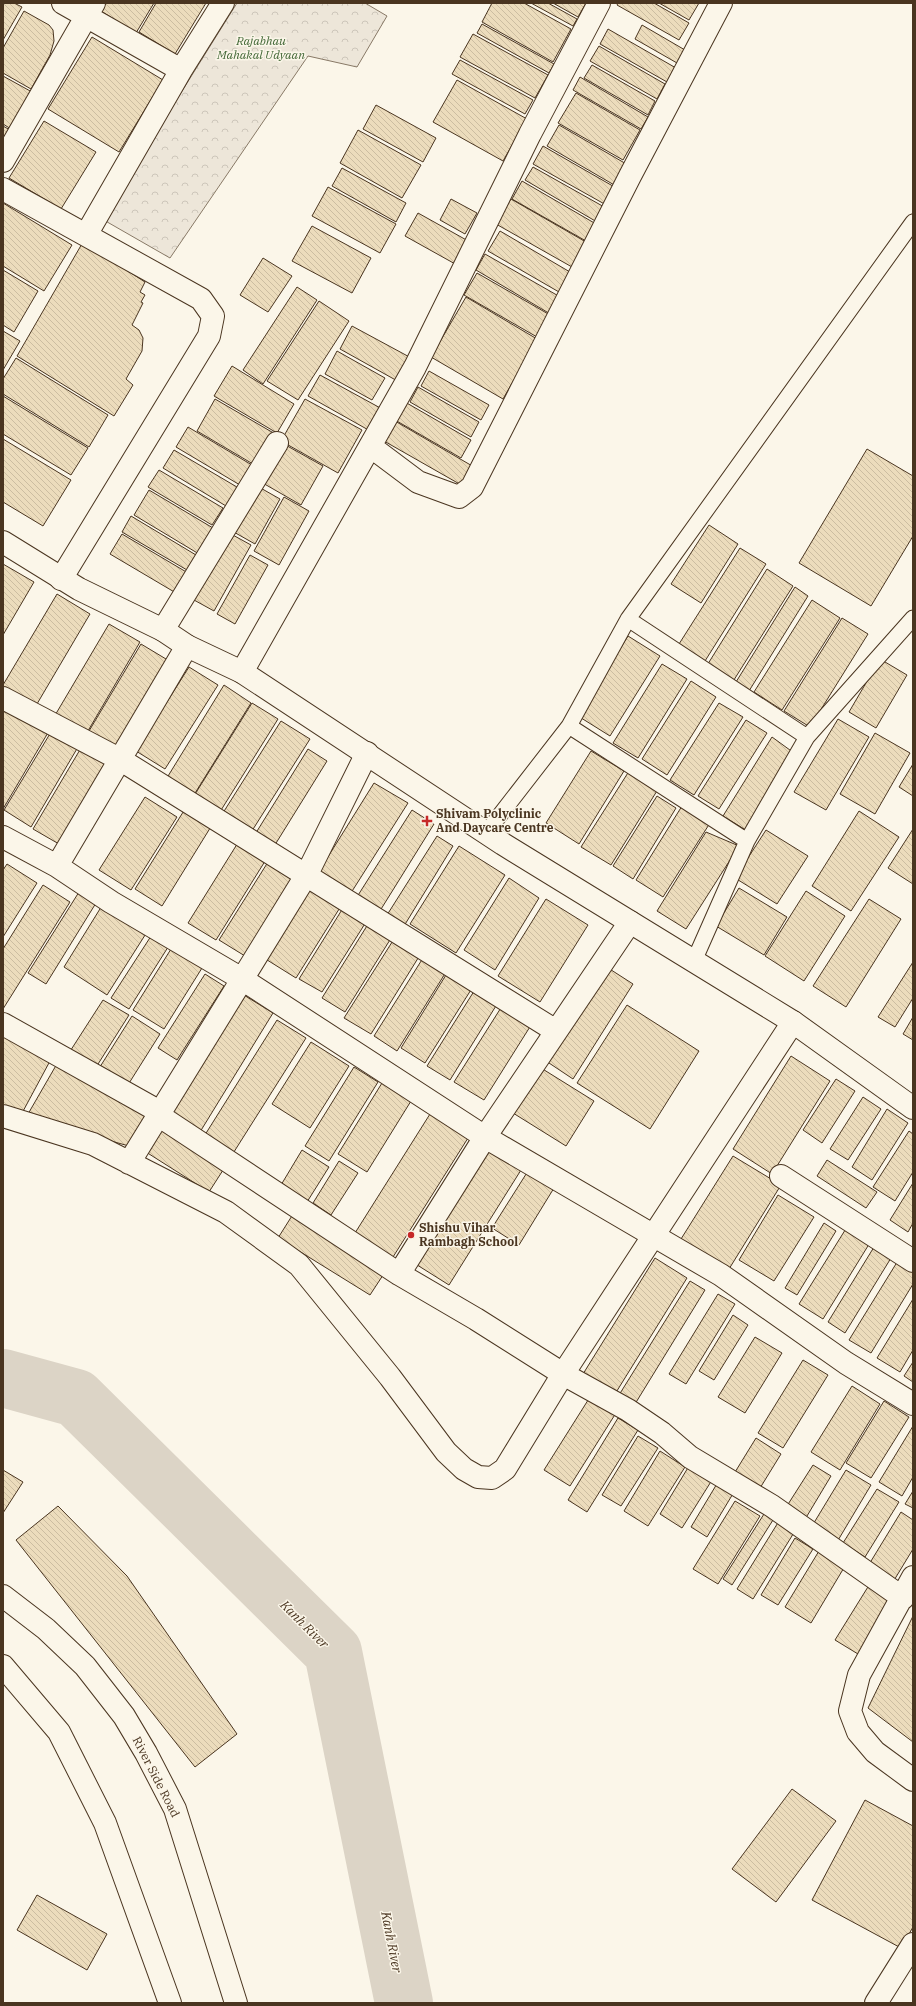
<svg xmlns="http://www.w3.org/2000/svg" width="916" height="2006" font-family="'IBM Plex Serif',serif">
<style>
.park{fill:url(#park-crowns);stroke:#887966}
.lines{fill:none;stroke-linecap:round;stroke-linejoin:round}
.river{stroke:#dcd4c6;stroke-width:58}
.building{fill:url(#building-back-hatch);stroke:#4a3520}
.service-casing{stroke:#4a3520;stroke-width:17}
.minor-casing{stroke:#4a3520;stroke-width:24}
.tertiary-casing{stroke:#4a3520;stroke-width:24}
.secondary-casing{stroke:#4a3520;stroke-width:24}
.service{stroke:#fbf6e9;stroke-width:15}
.minor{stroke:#fbf6e9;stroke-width:22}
.tertiary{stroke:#fbf6e9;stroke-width:22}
.secondary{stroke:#fbf6e9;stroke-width:22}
.poi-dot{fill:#c62828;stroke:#fbf6e9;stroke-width:1.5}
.labels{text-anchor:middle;stroke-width:3;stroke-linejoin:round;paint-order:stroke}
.park-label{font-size:12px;font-style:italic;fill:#436837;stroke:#fbf6e9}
.poi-label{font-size:12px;font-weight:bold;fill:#4a3520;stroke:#fbf6e9;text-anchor:start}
.street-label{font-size:12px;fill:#4a3520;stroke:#fbf6e9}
.water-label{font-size:13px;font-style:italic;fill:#4a3520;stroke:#fbf6e9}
</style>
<defs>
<pattern id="park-crowns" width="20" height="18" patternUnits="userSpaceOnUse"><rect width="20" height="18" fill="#ede6d9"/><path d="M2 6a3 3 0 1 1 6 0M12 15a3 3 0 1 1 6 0" fill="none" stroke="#cdc6ba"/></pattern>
<pattern id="building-back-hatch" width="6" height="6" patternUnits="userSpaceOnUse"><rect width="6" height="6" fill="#ecdcbc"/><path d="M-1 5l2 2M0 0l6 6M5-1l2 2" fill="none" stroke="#ccbda1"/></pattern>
</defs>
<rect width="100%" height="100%" fill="#fbf6e9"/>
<path class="park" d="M 237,3 L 365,3 L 387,16 L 357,67 L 308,56 L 170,258 L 102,219 Z"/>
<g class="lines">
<path class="river" d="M 3,1378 L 76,1398 L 333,1652 L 404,2003"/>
</g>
<path class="building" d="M 3,3 L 14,3 L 22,7 L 3,40 Z
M 106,3 L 154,3 L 136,33 L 101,11 Z
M 156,3 L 206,3 L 175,54 L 139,32 Z
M 492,3 L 524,3 L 571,29 L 553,62 L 482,22 Z
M 531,3 L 548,3 L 577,19 L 573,26 Z
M 553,3 L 586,3 L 578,17 Z
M 618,3 L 654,3 L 689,23 L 679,40 L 617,5 Z
M 659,3 L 699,3 L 689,20 Z
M 24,11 L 49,25 L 53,30 L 54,41 L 50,55 L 31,89 L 3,73 L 3,48 Z
M 482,24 L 554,64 L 549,73 L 477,33 Z
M 642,25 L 685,50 L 677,63 L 635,39 Z
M 608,29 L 676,68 L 667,82 L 600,44 Z
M 473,34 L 548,75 L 535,98 L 460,57 Z
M 92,37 L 163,80 L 119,152 L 48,109 Z
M 599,46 L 665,84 L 657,99 L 590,61 Z
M 460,60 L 533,100 L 525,114 L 452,74 Z
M 592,65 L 655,101 L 648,115 L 584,78 Z
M 3,76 L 32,92 L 11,129 L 3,124 Z
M 580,77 L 648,117 L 641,129 L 573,90 Z
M 457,80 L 527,119 L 503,161 L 433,122 Z
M 576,93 L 640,130 L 623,160 L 558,123 Z
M 376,105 L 436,138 L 423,162 L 363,129 Z
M 44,121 L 96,152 L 61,209 L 9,178 Z
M 559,125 L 628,165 L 616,186 L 547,146 Z
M 3,126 L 10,130 L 3,144 Z
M 358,130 L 421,165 L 402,198 L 340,163 Z
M 543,146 L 618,189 L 608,206 L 533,164 Z
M 533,167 L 606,208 L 597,222 L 525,180 Z
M 342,168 L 406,203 L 396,222 L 332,186 Z
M 522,181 L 596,224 L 586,241 L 512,199 Z
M 328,187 L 396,224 L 380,253 L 312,216 Z
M 451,199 L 477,213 L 465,234 L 440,220 Z
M 511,199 L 586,242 L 572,267 L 496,224 Z
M 3,203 L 72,245 L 44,291 L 3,266 Z
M 418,213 L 470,242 L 457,265 L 405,236 Z
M 312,226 L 371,258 L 352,293 L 292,261 Z
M 500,231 L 570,272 L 559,292 L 488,251 Z
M 83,242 L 145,282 L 140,292 L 145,295 L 141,302 L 143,303 L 132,325 L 139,330 L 143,338 L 142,351 L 126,379 L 133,385 L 114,416 L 17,356 Z
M 485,254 L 562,298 L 552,315 L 476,270 Z
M 263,258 L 292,276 L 268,312 L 240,295 Z
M 3,270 L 38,291 L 14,332 L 3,325 Z
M 477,273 L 550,315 L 537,337 L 464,295 Z
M 297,287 L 317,300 L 263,384 L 243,370 Z
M 466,297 L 537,339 L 503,399 L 431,357 Z
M 319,301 L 349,321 L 298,400 L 267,381 Z
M 352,326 L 415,360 L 401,383 L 340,349 Z
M 3,331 L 20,341 L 3,370 Z
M 337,351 L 385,378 L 372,400 L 325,374 Z
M 16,358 L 108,415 L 89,447 L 3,394 L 3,379 Z
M 232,366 L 294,404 L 277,433 L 214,396 Z
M 429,371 L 489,405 L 481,420 L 421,386 Z
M 320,375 L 384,410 L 372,432 L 308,396 Z
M 418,387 L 479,422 L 471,437 L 410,402 Z
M 3,396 L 88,448 L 71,475 L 3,434 Z
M 215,399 L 277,435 L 258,467 L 197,431 Z
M 305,399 L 362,430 L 338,473 L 281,441 Z
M 405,402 L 471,440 L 461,458 L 395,420 Z
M 395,421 L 474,467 L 463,486 L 384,441 Z
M 188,427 L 257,468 L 245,488 L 176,447 Z
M 3,439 L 71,480 L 43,526 L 3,502 Z
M 282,443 L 323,466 L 301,505 L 261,482 Z
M 867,449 L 913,476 L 913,536 L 871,606 L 799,563 Z
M 174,450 L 242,490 L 231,509 L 163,468 Z
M 159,470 L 223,508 L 212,525 L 148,487 Z
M 257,486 L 280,499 L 255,544 L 232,531 Z
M 149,490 L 213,528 L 199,554 L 134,515 Z
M 284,497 L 309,511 L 279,565 L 254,551 Z
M 131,516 L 196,555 L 187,570 L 122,532 Z
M 709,525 L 738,544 L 701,603 L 671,584 Z
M 122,534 L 188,573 L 176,593 L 110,554 Z
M 231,534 L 251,545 L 214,611 L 194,600 Z
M 740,548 L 766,564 L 705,661 L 679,644 Z
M 250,555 L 268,565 L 235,624 L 217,614 Z
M 3,564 L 34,582 L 3,635 Z
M 767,569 L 793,586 L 732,683 L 706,667 Z
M 795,587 L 808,596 L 749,691 L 736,682 Z
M 57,594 L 90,614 L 34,709 L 3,691 L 3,685 Z
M 812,600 L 840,618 L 782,710 L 754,692 Z
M 842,618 L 868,634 L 810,727 L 784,711 Z
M 109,624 L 140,642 L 85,736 L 54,717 Z
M 628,636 L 660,656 L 610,736 L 578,716 Z
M 141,644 L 171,662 L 119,749 L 89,731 Z
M 880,659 L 907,675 L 876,728 L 849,712 Z
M 662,664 L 687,679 L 638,758 L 613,743 Z
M 189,667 L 218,685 L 165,769 L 136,751 Z
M 691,681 L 716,697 L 667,775 L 642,759 Z
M 224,685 L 251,703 L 192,798 L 165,781 Z
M 252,703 L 278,719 L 218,815 L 192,799 Z
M 719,703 L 743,717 L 694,795 L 670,780 Z
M 3,704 L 49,731 L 3,809 Z
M 838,719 L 869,737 L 826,810 L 794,792 Z
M 746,720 L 767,733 L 719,809 L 698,796 Z
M 281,721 L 310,739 L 250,834 L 221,816 Z
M 51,732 L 78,747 L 31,827 L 4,810 Z
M 875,733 L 910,753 L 875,814 L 840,794 Z
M 772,737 L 794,753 L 749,832 L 723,816 Z
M 81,748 L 107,763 L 59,844 L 33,829 Z
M 308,749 L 327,761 L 273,848 L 254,836 Z
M 591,751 L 624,771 L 579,844 L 546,823 Z
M 913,764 L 913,796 L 899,787 Z
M 631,768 L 660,786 L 611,865 L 581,847 Z
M 374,783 L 408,803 L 349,896 L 316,876 Z
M 657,796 L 676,808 L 633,879 L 613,866 Z
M 145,797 L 177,817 L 131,890 L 99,870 Z
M 682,806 L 710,823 L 663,897 L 636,880 Z
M 185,809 L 212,825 L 162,906 L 135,889 Z
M 412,810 L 434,824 L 378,914 L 355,900 Z
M 859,811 L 899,837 L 851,911 L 812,886 Z
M 913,829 L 913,884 L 888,868 Z
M 766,830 L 808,856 L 777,904 L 735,878 Z
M 706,832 L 739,846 L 686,929 L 657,911 Z
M 437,836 L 453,846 L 404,926 L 387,915 Z
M 239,841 L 267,858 L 216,940 L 188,923 Z
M 459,846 L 505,875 L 456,953 L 410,924 Z
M 268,862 L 293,878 L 245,956 L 219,940 Z
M 7,864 L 37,883 L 3,937 L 3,870 Z
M 509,878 L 539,898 L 495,970 L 464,950 Z
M 43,885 L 70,902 L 3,1009 L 3,949 Z
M 309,886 L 341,906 L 296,978 L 264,958 Z
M 739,888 L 787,917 L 764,955 L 716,926 Z
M 806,891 L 845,916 L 804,981 L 765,956 Z
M 79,892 L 96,903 L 46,984 L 28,973 Z
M 546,899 L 588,925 L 540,1002 L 498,976 Z
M 869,899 L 901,919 L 846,1007 L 813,986 Z
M 103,904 L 147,932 L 107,995 L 64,967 Z
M 343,908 L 366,922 L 322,992 L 299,979 Z
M 370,921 L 393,935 L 345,1012 L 322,998 Z
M 153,933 L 170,944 L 129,1009 L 111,998 Z
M 394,939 L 420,955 L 371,1034 L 344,1018 Z
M 171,949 L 202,968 L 164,1029 L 133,1010 Z
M 423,958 L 446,972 L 397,1051 L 374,1036 Z
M 913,962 L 913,998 L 895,1027 L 878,1017 Z
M 605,966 L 633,984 L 573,1079 L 546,1061 Z
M 449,970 L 474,985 L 425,1063 L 401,1048 Z
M 205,974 L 224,986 L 177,1060 L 158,1048 Z
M 476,988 L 499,1001 L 450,1080 L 427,1066 Z
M 239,992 L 273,1013 L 200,1132 L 165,1110 Z
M 103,1000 L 129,1015 L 93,1072 L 67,1056 Z
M 504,1003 L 533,1022 L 484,1100 L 454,1082 Z
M 627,1005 L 699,1051 L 650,1129 L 577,1083 Z
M 132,1016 L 160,1034 L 126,1088 L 98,1070 Z
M 913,1017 L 913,1040 L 903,1034 Z
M 277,1020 L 306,1038 L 232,1155 L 203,1138 Z
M 3,1036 L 50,1061 L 21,1115 L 3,1106 Z
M 311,1042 L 349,1066 L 310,1128 L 272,1104 Z
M 791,1056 L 830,1081 L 772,1174 L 733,1149 Z
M 58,1062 L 146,1115 L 129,1146 L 71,1130 L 28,1114 Z
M 354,1067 L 378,1082 L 329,1161 L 305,1146 Z
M 541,1068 L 594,1101 L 566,1146 L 513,1113 Z
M 836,1079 L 855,1091 L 822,1143 L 803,1130 Z
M 382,1083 L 411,1101 L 367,1172 L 338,1154 Z
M 863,1097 L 881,1109 L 848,1160 L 830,1149 Z
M 887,1109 L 908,1123 L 872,1180 L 852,1167 Z
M 430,1114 L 468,1138 L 393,1257 L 355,1233 Z
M 162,1127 L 225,1167 L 209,1192 L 146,1152 Z
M 909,1131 L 913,1134 L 913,1172 L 895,1201 L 873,1187 Z
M 486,1148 L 521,1170 L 449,1285 L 414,1263 Z
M 302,1150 L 329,1167 L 307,1202 L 281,1185 Z
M 733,1156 L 781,1185 L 729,1269 L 681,1239 Z
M 827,1160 L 877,1192 L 866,1208 L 817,1176 Z
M 339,1161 L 358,1173 L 331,1215 L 313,1203 Z
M 528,1171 L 554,1188 L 519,1245 L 492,1228 Z
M 913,1183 L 913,1223 L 908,1232 L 890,1220 Z
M 778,1195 L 814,1217 L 774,1281 L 739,1260 Z
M 295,1211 L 387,1269 L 370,1295 L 278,1238 Z
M 824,1223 L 836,1231 L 797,1295 L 785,1288 Z
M 847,1227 L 871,1241 L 823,1319 L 799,1304 Z
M 874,1247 L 891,1258 L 845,1333 L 828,1322 Z
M 655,1258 L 687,1278 L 615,1394 L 583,1374 Z
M 899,1259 L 913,1268 L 913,1284 L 871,1353 L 849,1340 Z
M 690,1281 L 705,1290 L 635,1404 L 619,1395 Z
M 718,1294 L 735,1304 L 686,1384 L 669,1374 Z
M 913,1299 L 913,1350 L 900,1372 L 877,1358 Z
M 733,1315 L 748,1325 L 714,1380 L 699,1371 Z
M 755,1337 L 782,1353 L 745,1413 L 718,1397 Z
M 803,1360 L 828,1375 L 783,1448 L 758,1433 Z
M 913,1362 L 913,1382 L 904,1376 Z
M 852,1386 L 880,1404 L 840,1470 L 811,1452 Z
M 590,1397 L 616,1413 L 570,1486 L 544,1470 Z
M 884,1401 L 909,1417 L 871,1478 L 846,1463 Z
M 618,1418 L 638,1430 L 587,1512 L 568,1500 Z
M 913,1426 L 913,1477 L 902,1496 L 879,1482 Z
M 638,1436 L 658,1448 L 621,1506 L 602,1495 Z
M 756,1438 L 781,1454 L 757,1493 L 732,1477 Z
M 660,1451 L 685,1467 L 648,1526 L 624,1511 Z
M 813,1465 L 831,1476 L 804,1521 L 785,1509 Z
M 689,1466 L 712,1480 L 682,1528 L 660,1514 Z
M 3,1470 L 23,1482 L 3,1513 Z
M 846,1470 L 871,1485 L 834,1547 L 809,1531 Z
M 718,1482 L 734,1492 L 707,1537 L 691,1527 Z
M 877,1489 L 899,1502 L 865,1557 L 843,1543 Z
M 913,1491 L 913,1508 L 905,1504 Z
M 735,1501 L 760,1516 L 718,1584 L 693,1569 Z
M 58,1506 L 127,1576 L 237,1734 L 195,1767 L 16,1540 Z
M 901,1512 L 913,1520 L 913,1549 L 893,1582 L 868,1566 Z
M 764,1514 L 773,1520 L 732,1585 L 723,1579 Z
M 779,1521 L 795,1531 L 753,1599 L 737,1589 Z
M 795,1538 L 813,1549 L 778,1605 L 761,1595 Z
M 822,1546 L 848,1561 L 811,1623 L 785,1607 Z
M 871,1582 L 893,1596 L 858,1654 L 835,1640 Z
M 913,1616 L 913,1742 L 868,1708 Z
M 792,1789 L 836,1821 L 776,1902 L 732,1869 Z
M 865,1800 L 913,1826 L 913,1927 L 901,1948 L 812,1900 Z
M 37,1895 L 107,1934 L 87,1970 L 17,1930 Z"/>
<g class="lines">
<defs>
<path id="service" d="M 628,619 L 807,737
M 569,726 L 747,841
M 486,833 L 569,726 L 628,619 L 913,222
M 694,961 L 747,841 L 807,737 L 913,618"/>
<path id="minor" d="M 63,3 L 181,70
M 3,161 L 94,3
M 3,189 L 201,299 L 213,316 L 209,336 L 61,579
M 86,235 L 181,70 L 223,3
M 370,446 L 418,482 L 459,497 L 472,487 L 630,176 L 721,3
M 163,630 L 277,443
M 242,672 L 415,367 L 530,134 L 599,3
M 3,698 L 121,760 L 556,1031
M 3,837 L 57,866 L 111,902 L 242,979 L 485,1137 L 721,1275 L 846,1363 L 913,1404
M 57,866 L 187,646
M 3,1024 L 160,1112
M 158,1115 L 399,1274 L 476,1319 L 563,1374 L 628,1410 L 662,1433 L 690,1457 L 772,1506 L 903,1598
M 3,1116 L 93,1144 L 226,1212 L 299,1265 L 390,1377 L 446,1452 L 464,1469 L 478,1477 L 492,1478 L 505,1469 L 563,1374 L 793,1022
M 129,1163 L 307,874 L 367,753
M 781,1176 L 913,1261
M 399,1274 L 485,1137 L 630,922
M 913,1577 L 859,1675 L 850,1711 L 858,1732 L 875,1752 L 913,1780
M 876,2003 L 913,1944"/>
<path id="tertiary" d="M 3,542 L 79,589 L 163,630 L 187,646 L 242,672 L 503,844 L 793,1022 L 913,1108"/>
<path id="secondary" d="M 3,1596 L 46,1629 L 85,1666 L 124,1716 L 146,1753 L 175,1809 L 236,2003
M 3,1666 L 59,1732 L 105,1823 L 170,2003"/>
</defs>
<use href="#service" class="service-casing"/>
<use href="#minor" class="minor-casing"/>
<use href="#tertiary" class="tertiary-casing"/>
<use href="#secondary" class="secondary-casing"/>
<use href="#service" class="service"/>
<use href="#minor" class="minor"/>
<use href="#tertiary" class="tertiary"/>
<use href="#secondary" class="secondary"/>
</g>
<g class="poi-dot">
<path d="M425 815h4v4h4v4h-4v4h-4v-4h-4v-4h4z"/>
<circle cx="411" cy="1235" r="4"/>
</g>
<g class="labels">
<g class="park-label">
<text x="261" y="45">Rajabhau<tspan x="261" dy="14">Mahakal Udyaan</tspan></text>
</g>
<g class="poi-label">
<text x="436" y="818">Shivam Polyclinic<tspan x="436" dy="14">And Daycare Centre</tspan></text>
<text x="419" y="1232">Shishu Vihar<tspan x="419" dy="14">Rambagh School</tspan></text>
</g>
<g class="street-label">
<text transform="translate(156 1777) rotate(63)" y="4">River Side Road</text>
</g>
<g class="water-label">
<text transform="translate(305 1624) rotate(45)" y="5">Kanh River</text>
<text transform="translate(392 1942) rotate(79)" y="5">Kanh River</text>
</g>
</g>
<rect width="916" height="2006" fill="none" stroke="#4a3520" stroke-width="8"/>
</svg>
